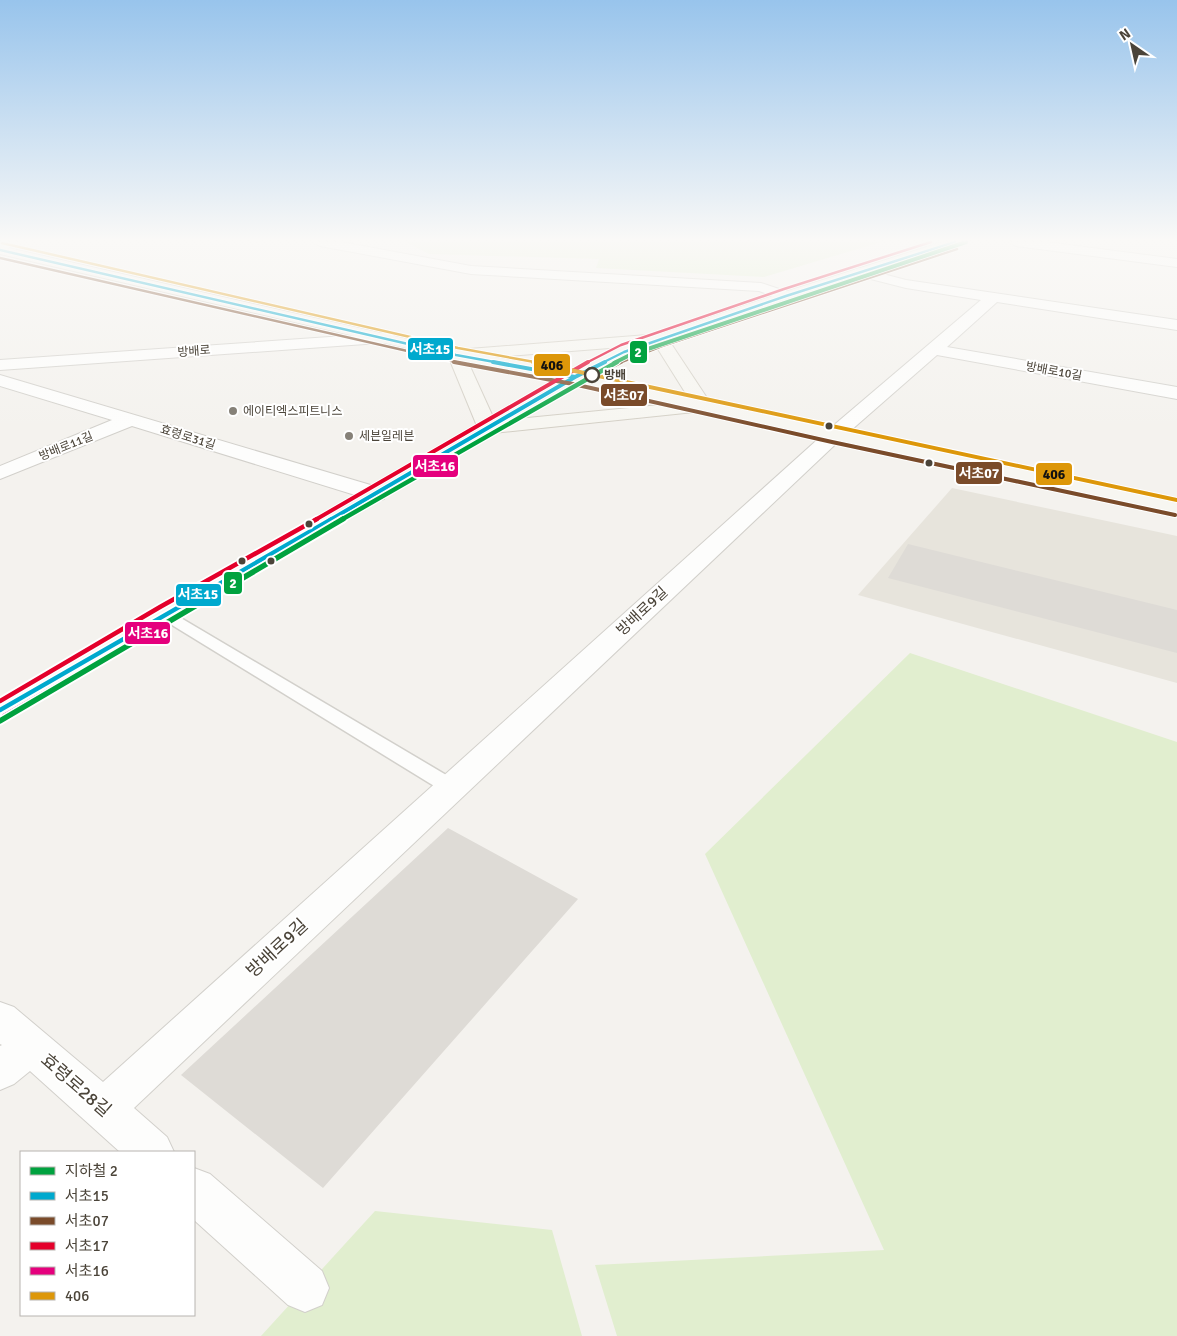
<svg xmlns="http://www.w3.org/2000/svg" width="1177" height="1336" font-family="Signika,'Noto Sans KR',sans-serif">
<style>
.residential{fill:#e7e4dc}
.green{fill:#e1eecf}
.building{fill:#dedbd6}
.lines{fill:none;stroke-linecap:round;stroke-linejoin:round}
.lane-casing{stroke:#d2d0cb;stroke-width:3}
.street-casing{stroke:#d2d0cb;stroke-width:2}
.secondary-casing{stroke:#d3cfc5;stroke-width:2}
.lane{fill:#fdfdfc;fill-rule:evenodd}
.street{fill:#fdfdfc;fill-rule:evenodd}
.secondary{fill:#f7f6f1;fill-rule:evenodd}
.bus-1-far2-casing{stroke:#fff;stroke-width:4.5}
.bus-1-far1-casing{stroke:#fff;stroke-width:6}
.bus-1-casing{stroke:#fff;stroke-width:8}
.bus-2-far1-casing{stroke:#fff;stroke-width:4.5}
.bus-2-casing{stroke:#fff;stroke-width:6}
.bus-3-far2-casing{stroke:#fff;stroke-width:4.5}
.bus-3-far1-casing{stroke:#fff;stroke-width:6}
.bus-3-casing{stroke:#fff;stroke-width:8}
.bus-4-far1-casing{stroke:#fff;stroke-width:6}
.bus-4-casing{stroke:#fff;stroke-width:8}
.bus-5-far1-casing{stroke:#fff;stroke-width:4.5}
.bus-5-casing{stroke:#fff;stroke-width:6}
.bus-1-far2{stroke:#00a9ce;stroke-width:2.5}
.bus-1-far1{stroke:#00a9ce;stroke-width:4}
.bus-1{stroke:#00a9ce;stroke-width:4.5}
.bus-2-far1{stroke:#7a4b2a;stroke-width:2.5}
.bus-2{stroke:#7a4b2a;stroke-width:4}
.bus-3-far2{stroke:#e4002b;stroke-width:2.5}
.bus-3-far1{stroke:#e4002b;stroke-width:4}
.bus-3{stroke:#e4002b;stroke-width:4.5}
.bus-4-far1{stroke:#e5007d;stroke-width:4}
.bus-4{stroke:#e5007d;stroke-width:4.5}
.bus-5-far1{stroke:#dd9709;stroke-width:2.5}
.bus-5{stroke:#dd9709;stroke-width:4}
.metro-1-far2-casing{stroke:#fff;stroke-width:5.5}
.metro-1-far1-casing{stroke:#fff;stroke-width:7}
.metro-1-casing{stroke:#fff;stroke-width:9}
.metro-1-far2{stroke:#00a23f;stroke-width:4}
.metro-1-far1{stroke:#00a23f;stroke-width:4.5}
.metro-1{stroke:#00a23f;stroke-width:5.5}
.stop-dot{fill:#fff;stroke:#4b4439;stroke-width:2.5}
.poi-dot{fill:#868178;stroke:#fff;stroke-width:2}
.bus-dot{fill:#4b4439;stroke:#fff;stroke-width:2}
.labels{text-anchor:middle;stroke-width:4;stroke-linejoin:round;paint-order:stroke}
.far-street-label{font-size:12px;fill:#4b4439;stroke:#fff}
.far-stop-label{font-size:12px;font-weight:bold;fill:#4b4439;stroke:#fff;text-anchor:start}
.far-poi-label{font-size:12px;fill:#4b4439;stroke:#fff;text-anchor:start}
.street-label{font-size:15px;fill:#4b4439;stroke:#fff}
.near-street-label{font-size:18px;fill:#4b4439;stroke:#fff}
.line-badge{stroke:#fff;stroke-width:2}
.badge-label{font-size:14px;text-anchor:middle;font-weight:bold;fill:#fff}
.pale-badge-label{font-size:14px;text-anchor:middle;font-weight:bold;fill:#111}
</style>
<rect width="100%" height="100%" fill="#f4f2ee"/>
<path class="residential" d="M 952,488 L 1177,536 L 1177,683 L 858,595 Z"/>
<path class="green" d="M 406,242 L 881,242 L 764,277 L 596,268 L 599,259 L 429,254 Z
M 910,653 L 1177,742 L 1177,1336 L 617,1336 L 595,1265 L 884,1250 L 705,854 Z
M 375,1211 L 552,1230 L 582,1336 L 261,1336 Z"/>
<path class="building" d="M 908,544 L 1177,610 L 1177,653 L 888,578 Z
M 448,828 L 578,899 L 323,1188 L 181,1075 Z"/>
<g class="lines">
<defs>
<path id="lane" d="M 164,609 L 169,611 L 458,782 L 460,787 L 458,792 L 451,794 L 444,792 L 159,617 L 156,614 L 159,611 Z"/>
<path id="street" d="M 0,242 L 21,242 L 19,245 L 0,250 Z
M 313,242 L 341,242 L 471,266 L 761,283 L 791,293 L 794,296 L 791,299 L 786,301 L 759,291 L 471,274 L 320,246 Z
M 1009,242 L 1046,242 L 1177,259 L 1177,267 L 1016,246 Z
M 860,268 L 906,280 L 1177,320 L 1177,330 L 997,302 L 947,347 L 1177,387 L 1177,399 L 937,355 L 841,439 L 134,1108 L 167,1137 L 174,1152 L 120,1152 L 30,1071 L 14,1084 L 0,1090 L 0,1046 L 2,1045 L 0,1044 L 0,1002 L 14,1007 L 103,1082 L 827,431 L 981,300 L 906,288 L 855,275 L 853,272 L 855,269 Z
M 387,333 L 393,334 L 395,338 L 393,342 L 0,370 L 0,360 Z
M 0,375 L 384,489 L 387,494 L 384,499 L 376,501 L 368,499 L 132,426 L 0,479 L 0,466 L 112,420 L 0,386 Z
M 194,1168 L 210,1174 L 322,1271 L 329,1288 L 322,1305 L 305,1312 L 288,1305 L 194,1220 Z"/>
<path id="secondary" d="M 942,242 L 962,242 L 960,245 L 791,299 L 670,342 L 709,401 L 1177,501 L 1177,515 L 704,411 L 493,433 L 10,717 L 0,719 L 0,698 L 477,426 L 449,358 L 0,254 L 0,246 L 456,350 L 660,334 L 781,293 ZM 656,346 L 688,397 L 592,375 L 630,356 ZM 622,347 L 573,371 L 495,357 ZM 468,362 L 558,379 L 493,417 ZM 578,383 L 670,404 L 517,419 Z"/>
</defs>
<use href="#lane" class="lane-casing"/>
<use href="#street" class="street-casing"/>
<use href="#secondary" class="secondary-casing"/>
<use href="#lane" class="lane"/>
<use href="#street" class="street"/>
<use href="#secondary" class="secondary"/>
<defs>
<path id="bus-1-far2" d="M 0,250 L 456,355 L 500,363
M 602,363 L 624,352 L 786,296 L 955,242"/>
<path id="bus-1-far1" d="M 493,362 L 575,377
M 330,520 L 575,377 L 605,362"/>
<path id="bus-1" d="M 0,710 L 332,519"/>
<path id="bus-2-far1" d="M 0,258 L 460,363
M 619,363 L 662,346 L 957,249"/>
<path id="bus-2" d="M 454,362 L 573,384 L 832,442 L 1175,515
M 578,384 L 621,362"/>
<path id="bus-3-far2" d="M 586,363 L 621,345 L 784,289 L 931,242"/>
<path id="bus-3-far1" d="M 315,520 L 588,362"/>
<path id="bus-3" d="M 0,701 L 160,607 L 317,519"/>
<path id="bus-4-far1" d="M 342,520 L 579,383"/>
<path id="bus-4" d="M 4,716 L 344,519"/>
<path id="bus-5-far1" d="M 2,243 L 458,348 L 540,363"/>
<path id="bus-5" d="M 533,362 L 1177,500"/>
</defs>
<use href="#bus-1-far2" class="bus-1-far2-casing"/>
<use href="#bus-1-far1" class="bus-1-far1-casing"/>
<use href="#bus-1" class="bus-1-casing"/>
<use href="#bus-2-far1" class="bus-2-far1-casing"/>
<use href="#bus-2" class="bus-2-casing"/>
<use href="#bus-3-far2" class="bus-3-far2-casing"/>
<use href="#bus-3-far1" class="bus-3-far1-casing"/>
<use href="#bus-3" class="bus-3-casing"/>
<use href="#bus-4-far1" class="bus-4-far1-casing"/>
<use href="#bus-4" class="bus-4-casing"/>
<use href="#bus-5-far1" class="bus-5-far1-casing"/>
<use href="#bus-5" class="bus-5-casing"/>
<use href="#bus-1-far2" class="bus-1-far2"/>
<use href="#bus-1-far1" class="bus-1-far1"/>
<use href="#bus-1" class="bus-1"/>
<use href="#bus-2-far1" class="bus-2-far1"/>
<use href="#bus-2" class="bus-2"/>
<use href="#bus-3-far2" class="bus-3-far2"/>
<use href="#bus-3-far1" class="bus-3-far1"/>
<use href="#bus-3" class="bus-3"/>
<use href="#bus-4-far1" class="bus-4-far1"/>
<use href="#bus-4" class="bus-4"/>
<use href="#bus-5-far1" class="bus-5-far1"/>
<use href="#bus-5" class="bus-5"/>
<defs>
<path id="metro-1-far2" d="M 614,363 L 630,355 L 966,242"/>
<path id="metro-1-far1" d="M 341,520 L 617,362"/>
<path id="metro-1" d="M 0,721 L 343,519"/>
</defs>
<use href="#metro-1-far2" class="metro-1-far2-casing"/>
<use href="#metro-1-far1" class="metro-1-far1-casing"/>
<use href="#metro-1" class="metro-1-casing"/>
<use href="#metro-1-far2" class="metro-1-far2"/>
<use href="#metro-1-far1" class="metro-1-far1"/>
<use href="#metro-1" class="metro-1"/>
</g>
<linearGradient id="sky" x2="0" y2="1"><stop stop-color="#98c4ec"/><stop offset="0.56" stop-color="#faf9f7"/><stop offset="1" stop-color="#faf9f7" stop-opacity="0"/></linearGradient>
<rect width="1177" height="429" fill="url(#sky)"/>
<circle class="stop-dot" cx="592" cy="375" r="7"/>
<g class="poi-dot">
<circle cx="233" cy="411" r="5"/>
<circle cx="349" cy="436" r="5"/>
</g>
<g class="bus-dot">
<circle cx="829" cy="426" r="4.5"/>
<circle cx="929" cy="463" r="4.5"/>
<circle cx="309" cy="524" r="4.5"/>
<circle cx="242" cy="561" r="4.5"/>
<circle cx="271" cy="561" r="4.5"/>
</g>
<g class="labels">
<g class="far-street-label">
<text transform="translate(194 351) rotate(-4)" y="4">방배로</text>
<text transform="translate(1054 371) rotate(10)" y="4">방배로10길</text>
<text transform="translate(188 437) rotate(17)" y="4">효령로31길</text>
<text transform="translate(66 446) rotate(-22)" y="4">방배로11길</text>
</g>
<g class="far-stop-label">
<text x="604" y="379">방배</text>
</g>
<g class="far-poi-label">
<text x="243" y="415">에이티엑스피트니스</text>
<text x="359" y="440">세븐일레븐</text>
</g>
<g class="street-label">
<text transform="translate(642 611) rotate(-43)" y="5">방배로9길</text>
</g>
<g class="near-street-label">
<text transform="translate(277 948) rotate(-43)" y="6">방배로9길</text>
<text transform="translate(76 1085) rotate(41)" y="6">효령로28길</text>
</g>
</g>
<g class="line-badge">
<rect x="407" y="337" width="47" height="24" rx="5" fill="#00a9ce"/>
<rect x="629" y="340" width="19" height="24" rx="5" fill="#00a23f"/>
<rect x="533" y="353" width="38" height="24" rx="5" fill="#dd9709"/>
<rect x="600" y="383" width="48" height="24" rx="5" fill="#7a4b2a"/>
<rect x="412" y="454" width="47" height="24" rx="5" fill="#e5007d"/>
<rect x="955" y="461" width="48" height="24" rx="5" fill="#7a4b2a"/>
<rect x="1035" y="462" width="38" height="24" rx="5" fill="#dd9709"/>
<rect x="223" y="571" width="20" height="24" rx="5" fill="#00a23f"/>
<rect x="175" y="583" width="47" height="24" rx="5" fill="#00a9ce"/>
<rect x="124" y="621" width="47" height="24" rx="5" fill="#e5007d"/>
</g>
<g class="badge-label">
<text x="430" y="354">서초15</text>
<text x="638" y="357">2</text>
<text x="624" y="400">서초07</text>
<text x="435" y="471">서초16</text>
<text x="979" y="478">서초07</text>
<text x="233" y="588">2</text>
<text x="198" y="599">서초15</text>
<text x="148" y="638">서초16</text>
</g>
<g class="pale-badge-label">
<text x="552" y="370">406</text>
<text x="1054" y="479">406</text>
</g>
<rect x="20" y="1151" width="175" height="165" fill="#ffffff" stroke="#b7b4b0"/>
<rect x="30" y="1167" width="25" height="8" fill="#00a23f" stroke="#b7b4b0"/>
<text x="65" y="1176" font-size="15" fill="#4b4439">지하철 2</text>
<rect x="30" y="1192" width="25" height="8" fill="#00a9ce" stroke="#b7b4b0"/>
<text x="65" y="1201" font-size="15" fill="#4b4439">서초15</text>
<rect x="30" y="1217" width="25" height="8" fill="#7a4b2a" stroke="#b7b4b0"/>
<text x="65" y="1226" font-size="15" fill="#4b4439">서초07</text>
<rect x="30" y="1242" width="25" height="8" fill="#e4002b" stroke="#b7b4b0"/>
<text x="65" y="1251" font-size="15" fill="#4b4439">서초17</text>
<rect x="30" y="1267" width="25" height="8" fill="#e5007d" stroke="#b7b4b0"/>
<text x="65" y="1276" font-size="15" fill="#4b4439">서초16</text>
<rect x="30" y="1292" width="25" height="8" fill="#dd9709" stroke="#b7b4b0"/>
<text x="65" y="1301" font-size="15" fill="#4b4439">406</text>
<g transform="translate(1132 45) rotate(326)" stroke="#ffffff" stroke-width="4" paint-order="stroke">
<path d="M0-4L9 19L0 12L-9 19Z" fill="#4b4439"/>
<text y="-8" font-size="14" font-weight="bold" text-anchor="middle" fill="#4b4439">N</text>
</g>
</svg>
